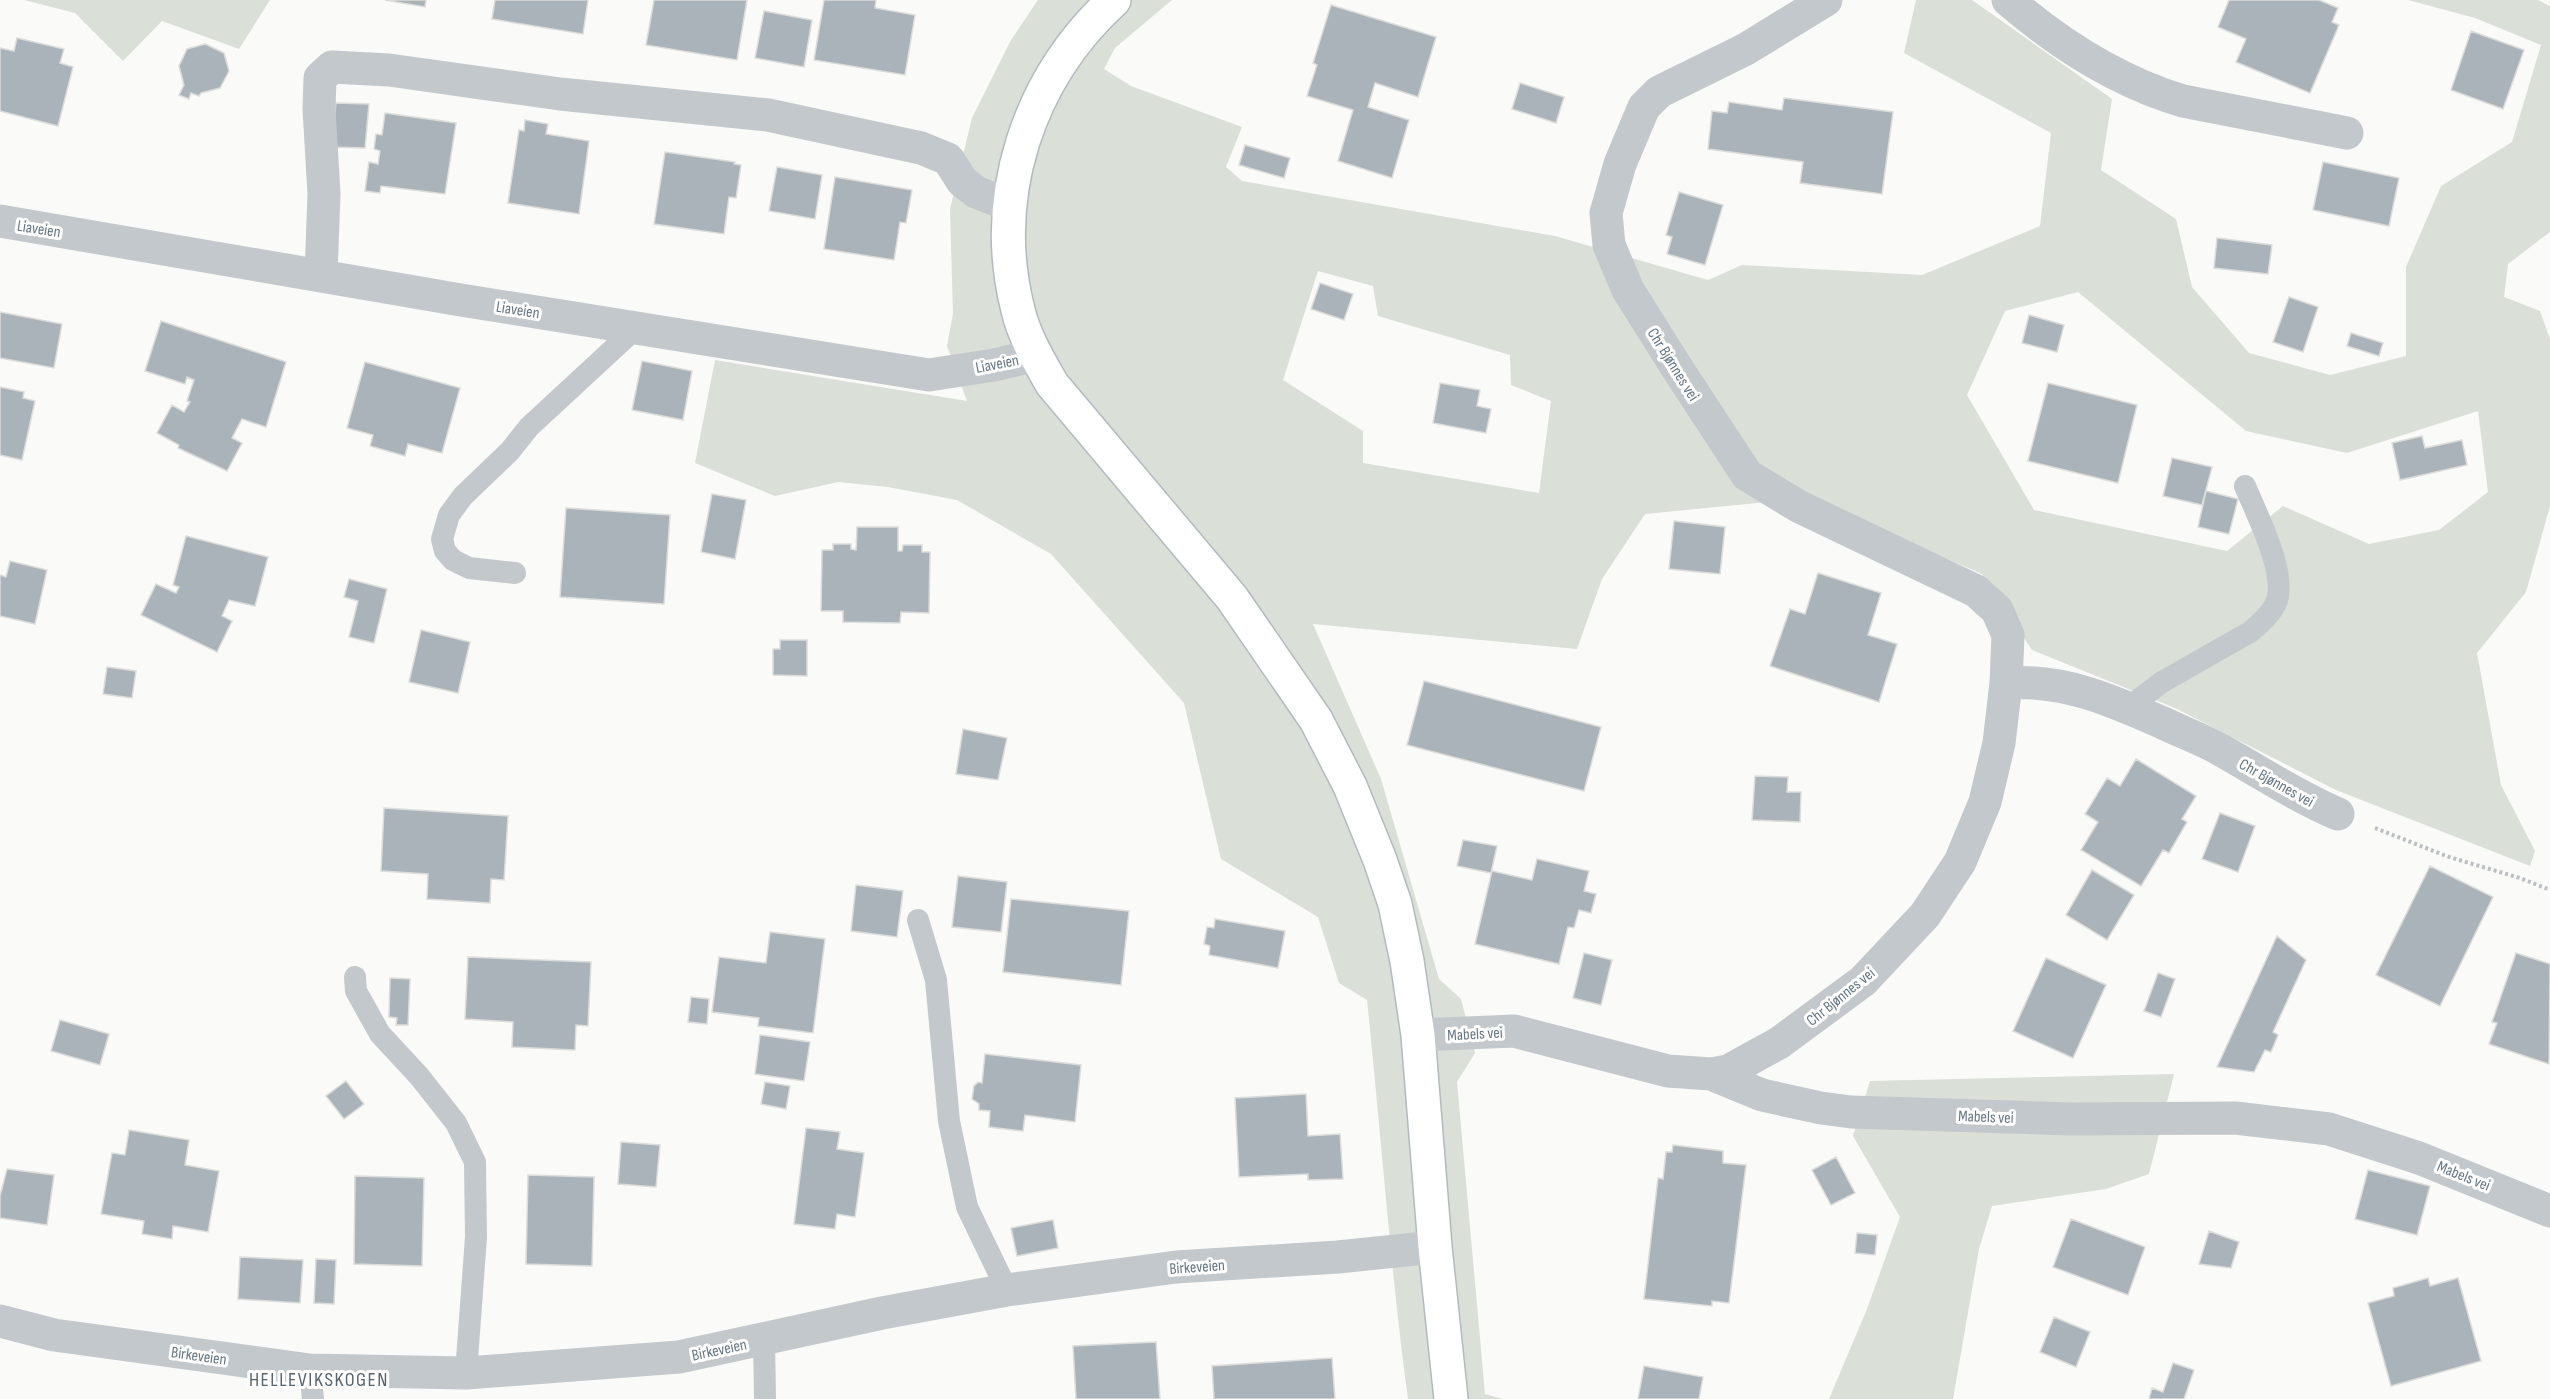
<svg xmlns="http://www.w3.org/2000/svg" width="2550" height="1399" font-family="'Sofia Sans Condensed',sans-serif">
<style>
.green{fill:#dadfd7;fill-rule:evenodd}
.building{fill:#aab3b9;stroke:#dcdcda;stroke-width:1.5}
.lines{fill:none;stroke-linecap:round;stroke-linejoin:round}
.secondary-casing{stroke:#b3babf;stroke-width:36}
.path{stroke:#bbbfc2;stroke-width:4;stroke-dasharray:3 3;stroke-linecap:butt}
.lane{stroke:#c3c8cc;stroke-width:22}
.street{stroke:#c3c8cc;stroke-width:33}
.secondary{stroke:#fff;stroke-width:33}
.labels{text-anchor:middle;stroke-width:6;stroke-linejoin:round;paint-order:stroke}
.street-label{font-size:16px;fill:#657683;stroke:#fff}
.quarter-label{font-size:20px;letter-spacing:1.5px;fill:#57646e;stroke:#fff}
</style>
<rect width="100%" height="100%" fill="#fafaf8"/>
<path class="green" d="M 24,0 L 270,0 L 239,49 L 162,21 L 123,61 L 75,13 Z
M 1038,0 L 1172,0 L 1115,48 L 1104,69 L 1131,86 L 1242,127 L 1226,167 L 1242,181 L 1555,236 L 1708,280 L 1742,265 L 1922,275 L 2040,226 L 2051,133 L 1904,53 L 1916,0 L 1972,0 L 2112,99 L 2101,170 L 2176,219 L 2192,287 L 2249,353 L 2330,375 L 2406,356 L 2406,267 L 2441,186 L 2512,142 L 2541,45 L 2475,18 L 2408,0 L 2538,0 L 2550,6 L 2550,232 L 2508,264 L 2504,297 L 2540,311 L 2550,339 L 2550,506 L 2526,592 L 2477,653 L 2501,785 L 2535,851 L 2530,866 L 2336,790 L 2175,708 L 2032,650 L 1982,574 L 1807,498 L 1645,514 L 1602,579 L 1577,649 L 1313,624 L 1381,779 L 1439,979 L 1461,999 L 1475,1053 L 1457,1082 L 1485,1394 L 1503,1399 L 1408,1399 C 1390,1266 1381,1133 1367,1000 L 1339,983 L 1318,917 L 1221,859 L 1184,703 L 1051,554 L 957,500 L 888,487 L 838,482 L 775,496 L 695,463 L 715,360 L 967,401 L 947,346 L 953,314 L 950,209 L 972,118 L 1011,40 ZM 1318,271 L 1373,286 L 1378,316 L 1510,355 L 1511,385 L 1551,401 L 1539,493 L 1363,463 L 1363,431 L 1283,380 ZM 2078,292 L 2246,431 L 2347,453 L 2478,411 L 2488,492 L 2439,530 L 2369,544 L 2283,506 L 2227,551 L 2034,510 L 1967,395 L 2005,311 Z
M 2174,1074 L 2149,1174 L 2106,1189 L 1992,1206 L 1979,1249 L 1953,1399 L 1829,1399 L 1867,1309 L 1900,1217 L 1853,1136 L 1870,1081 Z"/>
<path class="building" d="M 385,0 L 426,0 L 425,7 Z
M 495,0 L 588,0 L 583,34 L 492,19 Z
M 654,0 L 747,0 L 737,60 L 646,45 Z
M 824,0 L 876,0 L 875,8 L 915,15 L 905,75 L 814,60 Z
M 2229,0 L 2319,0 L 2338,8 L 2332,22 L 2339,25 L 2310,93 L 2236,62 L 2246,39 L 2218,27 Z
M 1331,5 L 1436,37 L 1418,97 L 1375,83 L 1368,107 L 1409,120 L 1392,178 L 1338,161 L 1353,110 L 1307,96 L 1317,65 L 1313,63 Z
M 764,11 L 812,20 L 804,67 L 755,58 Z
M 2471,31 L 2524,50 L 2503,109 L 2451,90 Z
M 17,38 L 64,49 L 60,63 L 73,67 L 58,126 L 0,111 L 0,48 L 14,51 Z
M 205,44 L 224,53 L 229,71 L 220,88 L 201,93 L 199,96 L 191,93 L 189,99 L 179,95 L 184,85 L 179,66 L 187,49 Z
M 1520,83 L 1564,97 L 1556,123 L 1512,109 Z
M 1784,98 L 1893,112 L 1882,194 L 1800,183 L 1803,162 L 1708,149 L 1712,111 L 1727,113 L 1729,102 L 1782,110 Z
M 336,103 L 369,104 L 365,148 L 331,147 Z
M 385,113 L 456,123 L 445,194 L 381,186 L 380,193 L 365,191 L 369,162 L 378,164 L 380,151 L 374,149 L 376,134 L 382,135 Z
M 525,120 L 548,124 L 546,134 L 589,141 L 579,214 L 508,203 L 519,130 L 524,131 Z
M 1245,145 L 1290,158 L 1284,178 L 1239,165 Z
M 665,152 L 735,162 L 734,164 L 741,165 L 736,198 L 729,197 L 724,234 L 654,224 Z
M 2323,162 L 2399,178 L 2389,226 L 2313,210 Z
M 777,167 L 822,175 L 815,219 L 769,211 Z
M 835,177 L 912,190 L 906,223 L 900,222 L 894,260 L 824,249 Z
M 1679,192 L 1723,205 L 1705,265 L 1667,254 L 1672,237 L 1666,235 Z
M 2217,238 L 2272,245 L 2268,274 L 2214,268 Z
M 1320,283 L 1353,294 L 1344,320 L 1311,309 Z
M 2289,297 L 2318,307 L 2303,352 L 2273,342 Z
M 0,312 L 62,324 L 54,368 L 0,358 Z
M 2029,315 L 2064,325 L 2057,352 L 2022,343 Z
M 161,321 L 286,362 L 266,427 L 242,419 L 232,438 L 242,443 L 227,471 L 178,448 L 179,445 L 157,433 L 172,405 L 184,412 L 190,402 L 187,401 L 194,380 L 187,377 L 185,384 L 145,371 Z
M 2351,333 L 2383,343 L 2379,356 L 2347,346 Z
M 642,361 L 692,371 L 683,420 L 632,410 Z
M 365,362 L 460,388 L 442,453 L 408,444 L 405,456 L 370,446 L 373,435 L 347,428 Z
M 1440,383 L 1480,390 L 1477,406 L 1491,409 L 1486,433 L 1433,423 Z
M 2048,383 L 2137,405 L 2118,483 L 2028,461 Z
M 0,387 L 24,392 L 23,398 L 35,401 L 22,460 L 0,455 Z
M 2422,436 L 2425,448 L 2462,440 L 2467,465 L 2400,480 L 2392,443 Z
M 2172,458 L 2212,467 L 2202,505 L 2163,496 Z
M 2206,491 L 2238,499 L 2229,534 L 2198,527 Z
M 712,494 L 746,500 L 735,559 L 701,552 Z
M 566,508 L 670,515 L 664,604 L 560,597 Z
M 1674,521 L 1725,527 L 1720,574 L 1669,569 Z
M 857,527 L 898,527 L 898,551 L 902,551 L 903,545 L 922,545 L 922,552 L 930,552 L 929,613 L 901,612 L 900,623 L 843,622 L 843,611 L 821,611 L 822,550 L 833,550 L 833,544 L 851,544 L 851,549 L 856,550 Z
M 186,536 L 268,557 L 255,606 L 229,600 L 222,616 L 232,621 L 217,652 L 141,615 L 156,584 L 176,593 L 179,587 L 173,585 Z
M 10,561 L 47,570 L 35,624 L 0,616 L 0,575 L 6,577 Z
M 1818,573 L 1881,593 L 1868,635 L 1897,644 L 1879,702 L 1770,666 L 1790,609 L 1805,614 Z
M 349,579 L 387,589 L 374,643 L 349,637 L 358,601 L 344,597 Z
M 421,630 L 470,642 L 458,693 L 409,682 Z
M 780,640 L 807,640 L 807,676 L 773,675 L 773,649 L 780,649 Z
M 107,667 L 136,671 L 132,698 L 103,694 Z
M 1424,681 L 1601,727 L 1584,791 L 1407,745 Z
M 963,729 L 1007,738 L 998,780 L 956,774 Z
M 2136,759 L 2196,796 L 2182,819 L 2187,822 L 2169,853 L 2163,850 L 2141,886 L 2081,850 L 2098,822 L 2085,814 L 2107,778 L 2120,786 Z
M 1755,776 L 1788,777 L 1787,792 L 1801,792 L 1800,822 L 1752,820 Z
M 384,808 L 508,816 L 504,880 L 491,879 L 490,903 L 427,899 L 428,874 L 381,871 Z
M 2220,813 L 2255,826 L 2238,872 L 2202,859 Z
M 1463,840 L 1497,846 L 1491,873 L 1457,866 Z
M 1537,859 L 1589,871 L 1584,891 L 1596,894 L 1591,913 L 1579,910 L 1574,928 L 1568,927 L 1559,964 L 1475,944 L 1492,871 L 1532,880 Z
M 2430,866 L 2493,897 L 2440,1006 L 2376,975 Z
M 2092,870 L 2134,895 L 2107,940 L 2066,915 Z
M 958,876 L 1007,882 L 1001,932 L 952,927 Z
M 856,885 L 903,891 L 897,937 L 851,931 Z
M 1011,899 L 1129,911 L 1121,985 L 1003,972 Z
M 1215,919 L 1285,931 L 1278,968 L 1209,955 L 1210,946 L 1204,944 L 1207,927 L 1214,928 Z
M 770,932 L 825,939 L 813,1033 L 758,1026 L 759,1018 L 712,1012 L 719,957 L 766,963 Z
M 2277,936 L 2306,960 L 2273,1032 L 2278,1035 L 2271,1052 L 2265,1050 L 2254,1072 L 2217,1067 Z
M 1584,953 L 1612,960 L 1601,1005 L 1573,998 Z
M 2516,953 L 2550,964 L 2549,1064 L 2489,1044 L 2497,1023 L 2492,1022 Z
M 468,957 L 591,962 L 588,1026 L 576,1025 L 575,1050 L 512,1047 L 513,1022 L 465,1019 Z
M 2046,958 L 2106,985 L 2073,1058 L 2013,1031 Z
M 2158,973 L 2175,979 L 2161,1017 L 2144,1011 Z
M 390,978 L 410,979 L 408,1025 L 396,1025 L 397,1018 L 389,1017 Z
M 691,997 L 709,999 L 707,1024 L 688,1022 Z
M 60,1020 L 109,1034 L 100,1065 L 51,1051 Z
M 760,1035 L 810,1042 L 804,1081 L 755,1074 Z
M 985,1054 L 1081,1065 L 1075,1122 L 1025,1115 L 1023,1131 L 989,1127 L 990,1111 L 979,1110 L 979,1104 L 972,1099 L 974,1086 L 978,1082 L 982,1083 Z
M 346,1081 L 364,1104 L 344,1119 L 326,1096 Z
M 765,1082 L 790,1086 L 786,1109 L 761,1104 Z
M 1306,1094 L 1308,1136 L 1340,1134 L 1343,1179 L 1308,1180 L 1308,1174 L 1239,1177 L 1235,1098 Z
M 806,1128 L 840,1132 L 837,1149 L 864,1153 L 855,1217 L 837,1214 L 835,1229 L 794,1224 Z
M 129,1130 L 189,1140 L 185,1165 L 219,1171 L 208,1232 L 173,1226 L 172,1239 L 142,1234 L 144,1221 L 101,1214 L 112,1153 L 125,1155 Z
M 621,1142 L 660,1145 L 656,1187 L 618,1184 Z
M 1673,1145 L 1723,1151 L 1723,1163 L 1746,1165 L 1729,1303 L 1712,1301 L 1712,1306 L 1644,1299 L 1658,1178 L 1663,1179 L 1666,1152 L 1672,1152 Z
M 1836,1157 L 1855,1193 L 1831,1205 L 1812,1170 Z
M 7,1169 L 54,1175 L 47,1225 L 0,1218 L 0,1196 Z
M 2368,1170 L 2430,1186 L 2417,1235 L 2355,1219 Z
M 528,1175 L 594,1177 L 592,1266 L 526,1264 Z
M 355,1176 L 424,1178 L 422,1266 L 354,1264 Z
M 2071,1219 L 2145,1247 L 2128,1295 L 2053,1267 Z
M 1053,1220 L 1058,1248 L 1017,1256 L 1011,1228 Z
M 2209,1231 L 2239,1242 L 2231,1268 L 2199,1264 Z
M 1857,1233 L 1877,1235 L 1875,1255 L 1855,1253 Z
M 240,1257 L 303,1260 L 300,1303 L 238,1299 Z
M 316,1259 L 336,1260 L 334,1304 L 314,1303 Z
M 2428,1278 L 2430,1286 L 2458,1278 L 2481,1361 L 2391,1386 L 2368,1303 L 2394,1296 L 2393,1288 Z
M 2054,1317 L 2090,1332 L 2076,1367 L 2040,1352 Z
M 1156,1342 L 1160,1399 L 1076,1399 L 1073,1346 Z
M 1332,1358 L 1335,1399 L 1214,1399 L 1212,1366 Z
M 2173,1363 L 2194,1370 L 2184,1399 L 2149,1399 L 2152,1388 L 2163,1392 Z
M 1644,1366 L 1703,1377 L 1699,1399 L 1638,1399 Z"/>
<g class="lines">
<defs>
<path id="secondary" d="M 1114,0 C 1028,79 989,196 1018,310 C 1024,336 1039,361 1052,384 L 1232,598 L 1316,720 L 1350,786 L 1380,860 L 1395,904 L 1407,961 L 1418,1035 L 1435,1247 L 1451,1399"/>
</defs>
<use href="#secondary" class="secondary-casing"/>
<path class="path" d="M 2375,828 L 2449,857 L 2520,878 L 2550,890"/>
<path class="lane" d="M 515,573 L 469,568 L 453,560 L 445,551 L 442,539 L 449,515 L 463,496 L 510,451 L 529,427 L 636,328
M 2129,707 L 2162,682 L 2250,632 C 2259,625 2269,616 2275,605 C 2290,578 2256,513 2245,486
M 918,920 L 936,980 L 949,1121 L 967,1207 L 1007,1290
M 355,977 L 356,991 L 380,1034 L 419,1076 L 456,1123 L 475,1162 L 476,1237 L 466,1373
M 764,1339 L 765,1399
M 310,1370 L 313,1399"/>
<path class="street" d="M 2008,0 C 2058,43 2119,82 2183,101 L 2347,133
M 0,221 L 461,300 L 929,375 L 994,365 L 1036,355
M 321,275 L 324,194 L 319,109 L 320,78 L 332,67 L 389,70 L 560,94 L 768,115 L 921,148 L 948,159 L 962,181 L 976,192 L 1009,205
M 2006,683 C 2064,679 2111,700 2163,723 C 2182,732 2203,740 2221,750 C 2260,772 2296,796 2338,814
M 1418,1035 L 1514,1031 L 1668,1071 L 1711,1074 L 1762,1095 L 1821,1108 L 1851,1112 L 2070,1119 L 2235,1118 L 2329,1129 L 2419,1158 L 2550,1211
M 1711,1074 L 1728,1071 L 1779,1043 L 1863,981 L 1925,915 L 1960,862 L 1985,802 L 1999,743 L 2006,683 L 2008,635 L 1997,610 L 1976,591 L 1798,506 L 1747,475 L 1677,368 L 1628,290 L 1609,245 L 1606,213 L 1620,164 L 1644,107 L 1659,92 L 1746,49 L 1826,0
M 0,1321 L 54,1335 L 310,1370 L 466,1373 L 679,1357 L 882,1313 L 1007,1290 L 1176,1267 L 1338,1257 L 1435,1247"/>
<use href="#secondary" class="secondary"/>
</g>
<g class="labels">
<g class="street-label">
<text transform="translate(39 228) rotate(9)" y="6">Liaveien</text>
<text transform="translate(518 309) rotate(9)" y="6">Liaveien</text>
<text transform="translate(997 363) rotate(-11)" y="6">Liaveien</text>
<text transform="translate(1674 364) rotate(58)" y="6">Chr Bjønnes vei</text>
<text transform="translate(2277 782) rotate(29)" y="6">Chr Bjønnes vei</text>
<text transform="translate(1840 996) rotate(-39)" y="6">Chr Bjønnes vei</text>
<text transform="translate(1475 1033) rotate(-3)" y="6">Mabels vei</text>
<text transform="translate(1986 1116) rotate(2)" y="6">Mabels vei</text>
<text transform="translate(2464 1175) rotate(22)" y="6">Mabels vei</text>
<text transform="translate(1197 1266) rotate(-4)" y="6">Birkeveien</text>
<text transform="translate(719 1349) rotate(-12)" y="6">Birkeveien</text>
<text transform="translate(199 1355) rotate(8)" y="6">Birkeveien</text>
</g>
<g class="quarter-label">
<text x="319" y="1386">HELLEVIKSKOGEN</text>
</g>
</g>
</svg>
